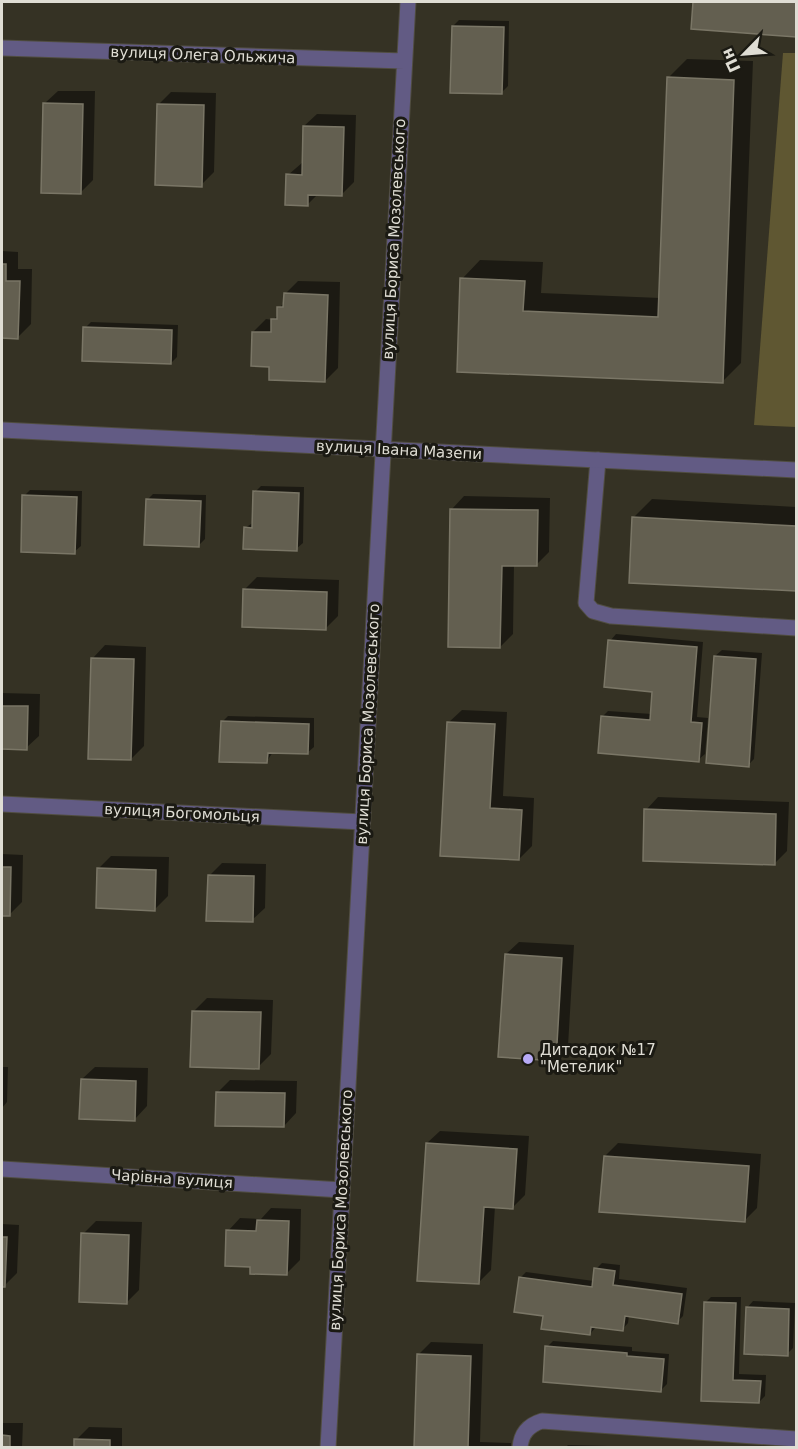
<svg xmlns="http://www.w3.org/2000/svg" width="798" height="1449" font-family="'DejaVu Sans',sans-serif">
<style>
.green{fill:#5f5732}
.shadow{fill:#0007}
.building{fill:#635f50;stroke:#7a7666;stroke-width:1.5}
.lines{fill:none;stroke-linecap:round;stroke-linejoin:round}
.lane-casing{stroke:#504d40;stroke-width:17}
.street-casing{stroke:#504d40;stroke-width:17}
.lane{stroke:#625b84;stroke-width:15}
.street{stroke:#625b84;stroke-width:15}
.poi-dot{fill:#b8abf7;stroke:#1b1a13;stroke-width:2}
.labels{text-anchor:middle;stroke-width:6;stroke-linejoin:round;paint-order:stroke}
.street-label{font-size:15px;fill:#dfddd4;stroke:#1b1a13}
.poi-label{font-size:15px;fill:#dfddd4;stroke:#1b1a13;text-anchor:start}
</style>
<rect width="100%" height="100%" fill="#353224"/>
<path class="green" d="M 783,53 L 796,53 L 796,427 L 754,425 Z"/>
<path class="shadow" d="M 694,2 L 796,2 L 796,35 L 692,28 Z
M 459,20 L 509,21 L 508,86 L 502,92 L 453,26 Z
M 687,59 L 753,61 L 741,363 L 722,382 L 458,371 L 462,279 L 480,260 L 543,262 L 541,293 L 660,298 L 669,77 Z
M 58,91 L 95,91 L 93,180 L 80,193 L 45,103 Z
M 171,92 L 216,93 L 214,172 L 201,185 L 159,104 Z
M 317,114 L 356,115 L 354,182 L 341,195 L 318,194 L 307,205 L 288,175 L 303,162 L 304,126 Z
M 2,251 L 18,252 L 18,269 L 32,269 L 31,324 L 18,337 L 2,337 Z
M 298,281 L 340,282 L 338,368 L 325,381 L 270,365 L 253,332 L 266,319 L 273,320 L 279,314 L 279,308 L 285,302 L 285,294 Z
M 91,322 L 178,325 L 177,357 L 171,363 L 85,328 Z
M 261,486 L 304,487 L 303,543 L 296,549 L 245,528 L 254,522 L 255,492 Z
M 30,490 L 82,491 L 81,546 L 74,552 L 24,496 Z
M 153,494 L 206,495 L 205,539 L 199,545 L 147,500 Z
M 464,496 L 550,498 L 549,552 L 536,565 L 514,565 L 513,634 L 500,647 L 452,509 Z
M 652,499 L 796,507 L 796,590 L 630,581 L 633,518 Z
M 257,577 L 339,580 L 338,616 L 325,629 L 244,590 Z
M 616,634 L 703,642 L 697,717 L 708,718 L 705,754 L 698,760 L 602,717 L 608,711 L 652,714 L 654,690 L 610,641 Z
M 105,645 L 146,647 L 144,746 L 131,759 L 93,658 Z
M 722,650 L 762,653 L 754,759 L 748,765 L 715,656 Z
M 2,693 L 40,694 L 39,736 L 26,748 L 2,748 Z
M 462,710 L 507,712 L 503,796 L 534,798 L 532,846 L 519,859 L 442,854 L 449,722 Z
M 228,716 L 314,718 L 314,747 L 307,753 L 273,752 L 267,761 L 222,722 Z
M 658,797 L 789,802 L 787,851 L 774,864 L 646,810 Z
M 2,854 L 23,855 L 22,902 L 9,915 L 2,914 Z
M 111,856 L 169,857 L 168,896 L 155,909 L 99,868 Z
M 222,863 L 266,864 L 265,908 L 252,920 L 209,876 Z
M 519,942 L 574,945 L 568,1046 L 555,1059 L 506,954 Z
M 207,998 L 273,1000 L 271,1054 L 258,1067 L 194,1011 Z
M 2,1067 L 8,1067 L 7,1102 L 2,1108 Z
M 95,1067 L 148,1068 L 147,1106 L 135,1119 L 82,1079 Z
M 230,1080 L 297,1081 L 296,1113 L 284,1126 L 217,1093 Z
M 440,1131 L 529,1136 L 525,1195 L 512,1208 L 495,1206 L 491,1270 L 478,1283 L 427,1143 Z
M 618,1143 L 761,1154 L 757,1208 L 744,1221 L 605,1156 Z
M 271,1208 L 301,1209 L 300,1260 L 287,1273 L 228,1231 L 240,1218 L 261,1219 Z
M 96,1221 L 142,1222 L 139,1290 L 127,1302 L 83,1234 Z
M 2,1224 L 19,1225 L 17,1273 L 4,1286 L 2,1286 Z
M 602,1263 L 620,1265 L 619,1279 L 687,1288 L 683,1316 L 677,1322 L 629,1315 L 628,1323 L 622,1330 L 596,1327 L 590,1334 L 544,1314 L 520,1278 L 526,1272 L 594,1281 L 596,1269 Z
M 711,1297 L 741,1297 L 739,1374 L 766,1375 L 765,1396 L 759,1402 L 702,1400 L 705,1303 Z
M 753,1301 L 795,1303 L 793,1348 L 787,1354 L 747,1308 Z
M 553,1341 L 632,1347 L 632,1351 L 669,1354 L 667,1384 L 661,1390 L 547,1347 Z
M 431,1342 L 483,1344 L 480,1442 L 511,1443 L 511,1448 L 415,1448 L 418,1355 Z
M 2,1423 L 23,1423 L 22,1448 L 2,1448 Z
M 89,1427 L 122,1428 L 122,1448 L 76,1448 L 76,1440 Z
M 568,1445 L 648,1447 L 648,1448 L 565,1448 Z"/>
<path class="building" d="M 693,2 L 796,2 L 796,37 L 691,29 Z
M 452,26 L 504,27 L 502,94 L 450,93 Z
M 667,77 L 734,80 L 723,383 L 457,372 L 460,278 L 525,281 L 523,311 L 658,317 Z
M 43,103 L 83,104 L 81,194 L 41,193 Z
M 157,104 L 204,105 L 202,187 L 155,185 Z
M 303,126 L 344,127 L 342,196 L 308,195 L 308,206 L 285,205 L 286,174 L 302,175 Z
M 2,264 L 6,264 L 6,281 L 20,281 L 18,339 L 2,338 Z
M 284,293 L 328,295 L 325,382 L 269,380 L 269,367 L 251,366 L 252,332 L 271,332 L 271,319 L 277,319 L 277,307 L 283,307 Z
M 83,327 L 172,330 L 171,364 L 82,361 Z
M 253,491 L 299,493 L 297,551 L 243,549 L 244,527 L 252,528 Z
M 22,495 L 77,497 L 75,554 L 21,552 Z
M 146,499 L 201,501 L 199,547 L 144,545 Z
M 450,509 L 538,510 L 537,566 L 502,566 L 500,648 L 448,647 Z
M 632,517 L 796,526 L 796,591 L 629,583 Z
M 243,589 L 327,592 L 326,630 L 242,627 Z
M 608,640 L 697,647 L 691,722 L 702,723 L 699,762 L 598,753 L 601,716 L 650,720 L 652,692 L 604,687 Z
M 714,656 L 756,659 L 749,767 L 706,763 Z
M 91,658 L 134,659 L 131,760 L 88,759 Z
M 2,706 L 28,706 L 27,750 L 2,749 Z
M 221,721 L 309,724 L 308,754 L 268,753 L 267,763 L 219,762 Z
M 447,722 L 495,724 L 490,808 L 522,810 L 519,860 L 440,856 Z
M 644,809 L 776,814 L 775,865 L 643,861 Z
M 2,867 L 11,867 L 10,916 L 2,916 Z
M 97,868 L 156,870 L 155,911 L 96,908 Z
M 208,875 L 254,876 L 253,922 L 206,921 Z
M 505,954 L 562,958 L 556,1061 L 498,1057 Z
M 192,1011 L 261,1012 L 259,1069 L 190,1067 Z
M 81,1079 L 136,1081 L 135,1121 L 79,1119 Z
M 216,1092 L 285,1093 L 284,1127 L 215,1126 Z
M 426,1143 L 517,1149 L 513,1209 L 484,1207 L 479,1284 L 417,1281 Z
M 604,1156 L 749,1166 L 745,1222 L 599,1212 Z
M 257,1220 L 289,1221 L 287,1275 L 250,1274 L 250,1267 L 225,1266 L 226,1230 L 256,1231 Z
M 81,1233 L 129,1235 L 127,1304 L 79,1302 Z
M 2,1237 L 7,1237 L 5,1287 L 2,1287 Z
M 594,1268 L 615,1271 L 613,1285 L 682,1294 L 678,1324 L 625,1316 L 623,1331 L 591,1327 L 590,1335 L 541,1329 L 543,1316 L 514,1312 L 519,1277 L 592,1287 Z
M 704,1302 L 736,1303 L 733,1380 L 761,1381 L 759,1403 L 701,1401 Z
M 746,1307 L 789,1309 L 788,1356 L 744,1354 Z
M 545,1346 L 627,1353 L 627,1356 L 664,1359 L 661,1392 L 543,1382 Z
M 417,1354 L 471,1356 L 468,1448 L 414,1448 Z
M 2,1435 L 10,1436 L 10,1448 L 2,1448 Z
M 74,1439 L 110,1440 L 110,1448 L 74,1448 Z"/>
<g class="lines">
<defs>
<path id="lane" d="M 598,460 L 586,603 L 593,611 L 611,616 L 796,628
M 520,1448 C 521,1433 529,1425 542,1421 L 796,1439"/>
<path id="street" d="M 2,48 L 404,61
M 2,430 L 796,470
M 2,804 L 362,822
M 2,1169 L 342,1190
M 328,1448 L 408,2"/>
</defs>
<use href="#lane" class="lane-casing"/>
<use href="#street" class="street-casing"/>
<use href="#lane" class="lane"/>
<use href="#street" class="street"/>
</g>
<circle class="poi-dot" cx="528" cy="1059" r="6"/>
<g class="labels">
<g class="street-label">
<text transform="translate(203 55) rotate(2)" y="5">вулиця Олега Ольжича</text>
<text transform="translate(394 239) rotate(-87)" y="5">вулиця Бориса Мозолевського</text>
<text transform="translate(399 450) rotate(3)" y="5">вулиця Івана Мазепи</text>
<text transform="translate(368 724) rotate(-87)" y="5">вулиця Бориса Мозолевського</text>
<text transform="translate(182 813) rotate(3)" y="5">вулиця Богомольця</text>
<text transform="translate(172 1179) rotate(4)" y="5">Чарівна вулиця</text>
<text transform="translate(341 1210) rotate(-87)" y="5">вулиця Бориса Мозолевського</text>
</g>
<g class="poi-label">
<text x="540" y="1055">Дитсадок №17<tspan x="540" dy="17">"Метелик"</tspan></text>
</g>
</g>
<rect width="798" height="1449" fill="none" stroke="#dfddd4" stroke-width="6"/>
<g transform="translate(744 54) rotate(245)" stroke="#1b1a13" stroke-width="4.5" paint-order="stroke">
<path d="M0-4.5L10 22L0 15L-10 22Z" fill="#dfddd4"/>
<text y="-9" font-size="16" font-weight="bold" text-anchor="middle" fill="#dfddd4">Пн</text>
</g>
</svg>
